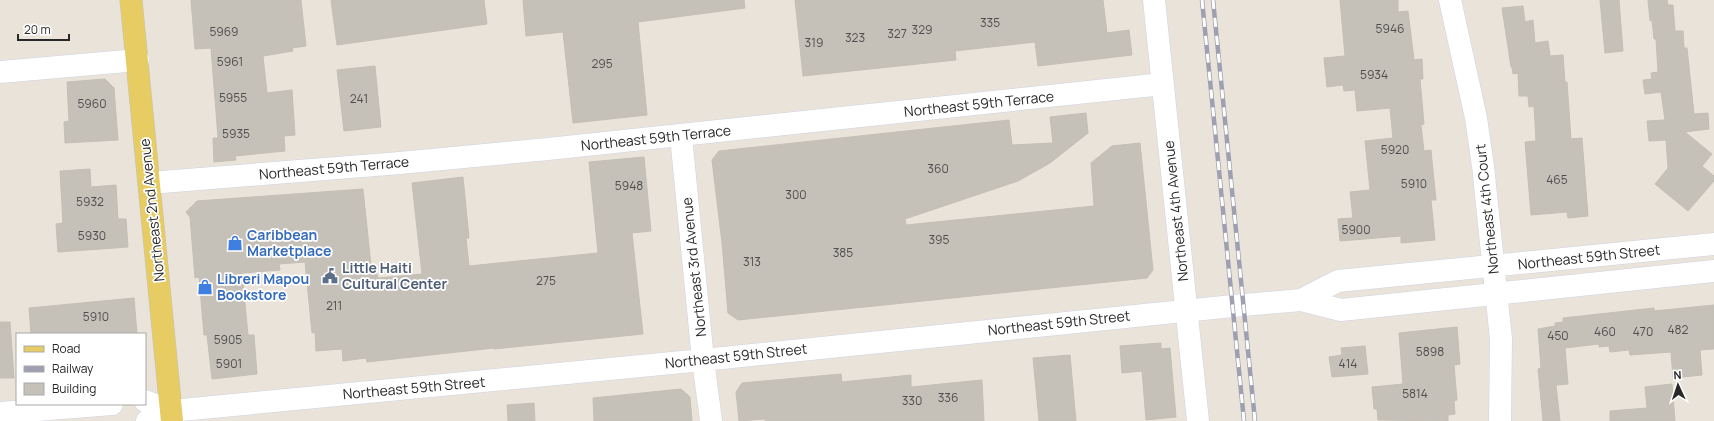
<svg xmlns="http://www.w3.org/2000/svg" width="1714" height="421" font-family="Manrope,sans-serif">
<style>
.building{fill:#c5c1b9;stroke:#c4bfb4}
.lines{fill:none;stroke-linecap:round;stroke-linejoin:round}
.minor-casing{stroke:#d0d2e0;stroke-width:23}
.major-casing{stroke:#c3c3c3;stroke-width:23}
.minor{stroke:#fff;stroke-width:22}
.major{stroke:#e6cc62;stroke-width:22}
.rail-casing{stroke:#9ea0b1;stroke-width:4.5}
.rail{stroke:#fff;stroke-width:3;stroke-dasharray:9;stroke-linecap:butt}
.labels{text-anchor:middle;stroke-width:3.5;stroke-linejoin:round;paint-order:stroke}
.number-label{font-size:12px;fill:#4f4e4c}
.street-label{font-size:14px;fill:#282828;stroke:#fff}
.shop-label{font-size:14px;font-weight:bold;fill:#366cbe;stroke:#fff;text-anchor:start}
.service-label{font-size:14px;font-weight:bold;fill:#4e5e75;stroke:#fff;text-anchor:start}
</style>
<rect width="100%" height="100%" fill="#e9e3da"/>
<path class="building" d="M 191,0 L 301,0 L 306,46 L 292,48 L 293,51 L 263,56 L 267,93 L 292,90 L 295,135 L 284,136 L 285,151 L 235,156 L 236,160 L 214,162 L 213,138 L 218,138 L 211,48 L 195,49 Z
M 331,0 L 484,0 L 487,24 L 337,45 Z
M 523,0 L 744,0 L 745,8 L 638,22 L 647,115 L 573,123 L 563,32 L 526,36 Z
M 795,0 L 1103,0 L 1107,33 L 1129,30 L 1132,55 L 1038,66 L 1035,42 L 955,51 L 956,60 L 803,76 Z
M 1340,0 L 1398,0 L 1398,12 L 1408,11 L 1414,60 L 1422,59 L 1423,79 L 1420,79 L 1424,124 L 1421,125 L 1424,151 L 1431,150 L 1433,171 L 1436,200 L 1431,200 L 1435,240 L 1401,243 L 1401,236 L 1340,241 L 1338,219 L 1353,218 L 1350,192 L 1370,190 L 1365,141 L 1393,138 L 1390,108 L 1357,111 L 1355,90 L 1344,91 L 1343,85 L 1327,87 L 1324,58 L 1345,56 Z
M 1600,0 L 1619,0 L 1623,51 L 1605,53 Z
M 1648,0 L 1667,0 L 1668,5 L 1673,5 L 1675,31 L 1683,31 L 1684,48 L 1687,48 L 1694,114 L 1708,113 L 1709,129 L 1685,132 L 1712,154 L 1702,166 L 1714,176 L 1714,181 L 1688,211 L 1655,184 L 1668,168 L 1666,140 L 1649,141 L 1647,121 L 1665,120 L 1661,92 L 1645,94 L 1643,80 L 1652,79 L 1651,73 L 1658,72 L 1656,39 L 1654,39 L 1652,20 L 1650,21 Z
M 1523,6 L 1525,22 L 1533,20 L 1535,43 L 1548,41 L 1550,56 L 1563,55 L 1565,82 L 1567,82 L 1571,139 L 1582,138 L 1588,216 L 1568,218 L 1567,212 L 1531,215 L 1525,142 L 1536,141 L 1534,106 L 1529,107 L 1528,96 L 1519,96 L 1518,73 L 1513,74 L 1512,67 L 1511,67 L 1502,8 Z
M 375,66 L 381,127 L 344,131 L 337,70 Z
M 105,79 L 114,88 L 118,140 L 65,143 L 64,122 L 69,121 L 67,82 Z
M 1086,113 L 1088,133 L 1050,163 L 1018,181 L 905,219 L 906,225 L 1094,206 L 1091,163 L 1112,146 L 1140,143 L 1153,270 L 1147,278 L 738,320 L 728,313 L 722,243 L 712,160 L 719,151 L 1009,120 L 1012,145 L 1053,143 L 1050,117 Z
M 644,157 L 651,231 L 632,233 L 643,334 L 494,349 L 494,348 L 367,362 L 366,358 L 343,361 L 342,349 L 316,351 L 315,332 L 312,333 L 305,262 L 279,264 L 280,270 L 242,273 L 248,335 L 254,335 L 257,374 L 212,379 L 207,335 L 204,335 L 199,277 L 195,278 L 190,217 L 186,212 L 197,201 L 363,189 L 372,275 L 377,274 L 378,278 L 422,274 L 412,183 L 463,177 L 469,238 L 466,238 L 469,266 L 598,253 L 589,162 Z
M 90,169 L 91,187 L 116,185 L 118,219 L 126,219 L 128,247 L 58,252 L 56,224 L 63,223 L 60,171 Z
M 134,298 L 137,334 L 31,334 L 29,308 Z
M 1714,305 L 1714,349 L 1700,350 L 1702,375 L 1673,378 L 1671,352 L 1630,355 L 1629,350 L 1610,352 L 1609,346 L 1599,347 L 1599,344 L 1565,348 L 1568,384 L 1556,385 L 1560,421 L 1543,421 L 1538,369 L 1541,368 L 1538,329 L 1555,326 L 1555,323 L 1563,322 L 1563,318 L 1654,308 L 1654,311 Z
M 0,322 L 10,322 L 14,378 L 0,378 Z
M 1457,327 L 1460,364 L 1454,365 L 1457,400 L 1454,401 L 1455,414 L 1448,415 L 1448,421 L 1378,420 L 1377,409 L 1374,409 L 1372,387 L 1403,384 L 1399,333 Z
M 1161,343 L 1161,349 L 1170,348 L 1176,417 L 1146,420 L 1142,371 L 1122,373 L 1120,346 Z
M 1365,346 L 1368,374 L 1332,377 L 1329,357 L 1342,355 L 1341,348 Z
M 1070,355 L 1076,421 L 1039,421 L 1033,358 Z
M 841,374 L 842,382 L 911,375 L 911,387 L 982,380 L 984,421 L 765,421 L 765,419 L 739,421 L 736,392 L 742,383 Z
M 1672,384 L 1675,421 L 1610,421 L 1610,411 L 1647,408 L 1645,387 Z
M 681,389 L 690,397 L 692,421 L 594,421 L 593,398 Z
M 534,403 L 535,421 L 508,421 L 507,405 Z"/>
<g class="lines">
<defs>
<path id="minor" d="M 1154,0 L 1198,421
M 1450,0 L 1476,118 L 1483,166 L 1501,339 L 1500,421
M 0,72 L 138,60
M 681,136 L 703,360 L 711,421
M 149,183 L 400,163 L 548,149 L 1163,84
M 1301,300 L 1338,281 L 1714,244
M 145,401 L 171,411
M 0,413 L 112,404
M 147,421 L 171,411 L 703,360 L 1233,306 L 1301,300 L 1341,310 L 1714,271"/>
<path id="major" d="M 131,0 L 172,421"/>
</defs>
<use href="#minor" class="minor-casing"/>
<use href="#major" class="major-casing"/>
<use href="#minor" class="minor"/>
<use href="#major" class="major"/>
<defs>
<path id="rail" d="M 1202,0 L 1244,421
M 1213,0 L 1255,421"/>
</defs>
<use href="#rail" class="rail-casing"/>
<use href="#rail" class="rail"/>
</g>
<defs>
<symbol id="shop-bare" viewBox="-9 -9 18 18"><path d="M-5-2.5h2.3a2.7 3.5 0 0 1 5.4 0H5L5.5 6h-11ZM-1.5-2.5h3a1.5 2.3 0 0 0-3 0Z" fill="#3f7fe0" stroke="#fff" stroke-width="2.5" paint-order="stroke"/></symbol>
<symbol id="civic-bare" viewBox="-9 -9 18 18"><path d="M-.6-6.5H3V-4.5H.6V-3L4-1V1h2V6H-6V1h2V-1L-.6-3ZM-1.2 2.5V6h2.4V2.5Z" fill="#5c6f8a" stroke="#fff" stroke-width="2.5" paint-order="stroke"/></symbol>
</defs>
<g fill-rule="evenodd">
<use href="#shop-bare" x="224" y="232" width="22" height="22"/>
<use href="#civic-bare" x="319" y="265" width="22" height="22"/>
<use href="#shop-bare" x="194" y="276" width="22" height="22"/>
</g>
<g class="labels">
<g class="number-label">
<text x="990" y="27">335</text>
<text x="1390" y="33">5946</text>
<text x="922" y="34">329</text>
<text x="224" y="36">5969</text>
<text x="897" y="38">327</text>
<text x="855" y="42">323</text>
<text x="814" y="47">319</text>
<text x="230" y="66">5961</text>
<text x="602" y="68">295</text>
<text x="1374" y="79">5934</text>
<text x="233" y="102">5955</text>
<text x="359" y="103">241</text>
<text x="92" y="108">5960</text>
<text x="236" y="138">5935</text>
<text x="1395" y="154">5920</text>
<text x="938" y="173">360</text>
<text x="1557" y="184">465</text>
<text x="1414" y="188">5910</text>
<text x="629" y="190">5948</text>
<text x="796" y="199">300</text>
<text x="90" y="206">5932</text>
<text x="1356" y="234">5900</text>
<text x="92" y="240">5930</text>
<text x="939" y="244">395</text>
<text x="843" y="257">385</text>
<text x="752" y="266">313</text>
<text x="546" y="285">275</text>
<text x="334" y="310">211</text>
<text x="96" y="321">5910</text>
<text x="1678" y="334">482</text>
<text x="1605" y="336">460</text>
<text x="1643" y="336">470</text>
<text x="1558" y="340">450</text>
<text x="228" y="344">5905</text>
<text x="1430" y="356">5898</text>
<text x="229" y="368">5901</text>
<text x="1348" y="368">414</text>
<text x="1415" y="398">5814</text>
<text x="948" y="402">336</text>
<text x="912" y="405">330</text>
</g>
<g class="street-label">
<text transform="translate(979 104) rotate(-6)" y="5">Northeast 59th Terrace</text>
<text transform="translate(656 138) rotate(-6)" y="5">Northeast 59th Terrace</text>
<text transform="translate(334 168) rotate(-5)" y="5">Northeast 59th Terrace</text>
<text transform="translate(1487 209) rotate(-96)" y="5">Northeast 4th Court</text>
<text transform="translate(152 210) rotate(-96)" y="5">Northeast 2nd Avenue</text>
<text transform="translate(1176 211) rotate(-96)" y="5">Northeast 4th Avenue</text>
<text transform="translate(1589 257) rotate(-6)" y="5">Northeast 59th Street</text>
<text transform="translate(694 267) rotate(-96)" y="5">Northeast 3rd Avenue</text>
<text transform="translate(1059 323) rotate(-6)" y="5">Northeast 59th Street</text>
<text transform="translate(736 356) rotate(-6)" y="5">Northeast 59th Street</text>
<text transform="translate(414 388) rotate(-5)" y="5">Northeast 59th Street</text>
</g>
<g class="shop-label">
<text x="247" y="240">Caribbean<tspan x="247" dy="16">Marketplace</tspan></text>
<text x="217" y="284">Libreri Mapou<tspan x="217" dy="16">Bookstore</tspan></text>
</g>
<g class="service-label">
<text x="342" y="273">Little Haiti<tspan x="342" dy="16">Cultural Center</tspan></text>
</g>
</g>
<rect x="16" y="333" width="130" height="72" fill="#ffffff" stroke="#a9a9a9"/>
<rect x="24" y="346" width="20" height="6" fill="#e6cc62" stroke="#a9a9a9"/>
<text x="52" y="353" font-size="12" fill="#282828">Road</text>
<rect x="24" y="366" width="20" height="6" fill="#9ea0b1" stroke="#a9a9a9"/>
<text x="52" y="373" font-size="12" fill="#282828">Railway</text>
<rect x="24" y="383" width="20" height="12" fill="#c5c1b9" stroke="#a9a9a9"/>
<text x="52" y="393" font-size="12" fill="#282828">Building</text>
<g transform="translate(1678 385) rotate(357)" stroke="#ffffff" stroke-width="3" paint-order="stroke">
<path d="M0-3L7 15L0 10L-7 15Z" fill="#282828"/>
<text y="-6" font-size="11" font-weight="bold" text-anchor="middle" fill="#282828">N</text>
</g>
<path d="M18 34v6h51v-6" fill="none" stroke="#282828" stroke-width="2"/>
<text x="24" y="34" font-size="12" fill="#282828" stroke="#ffffff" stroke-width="3" paint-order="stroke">20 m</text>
</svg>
